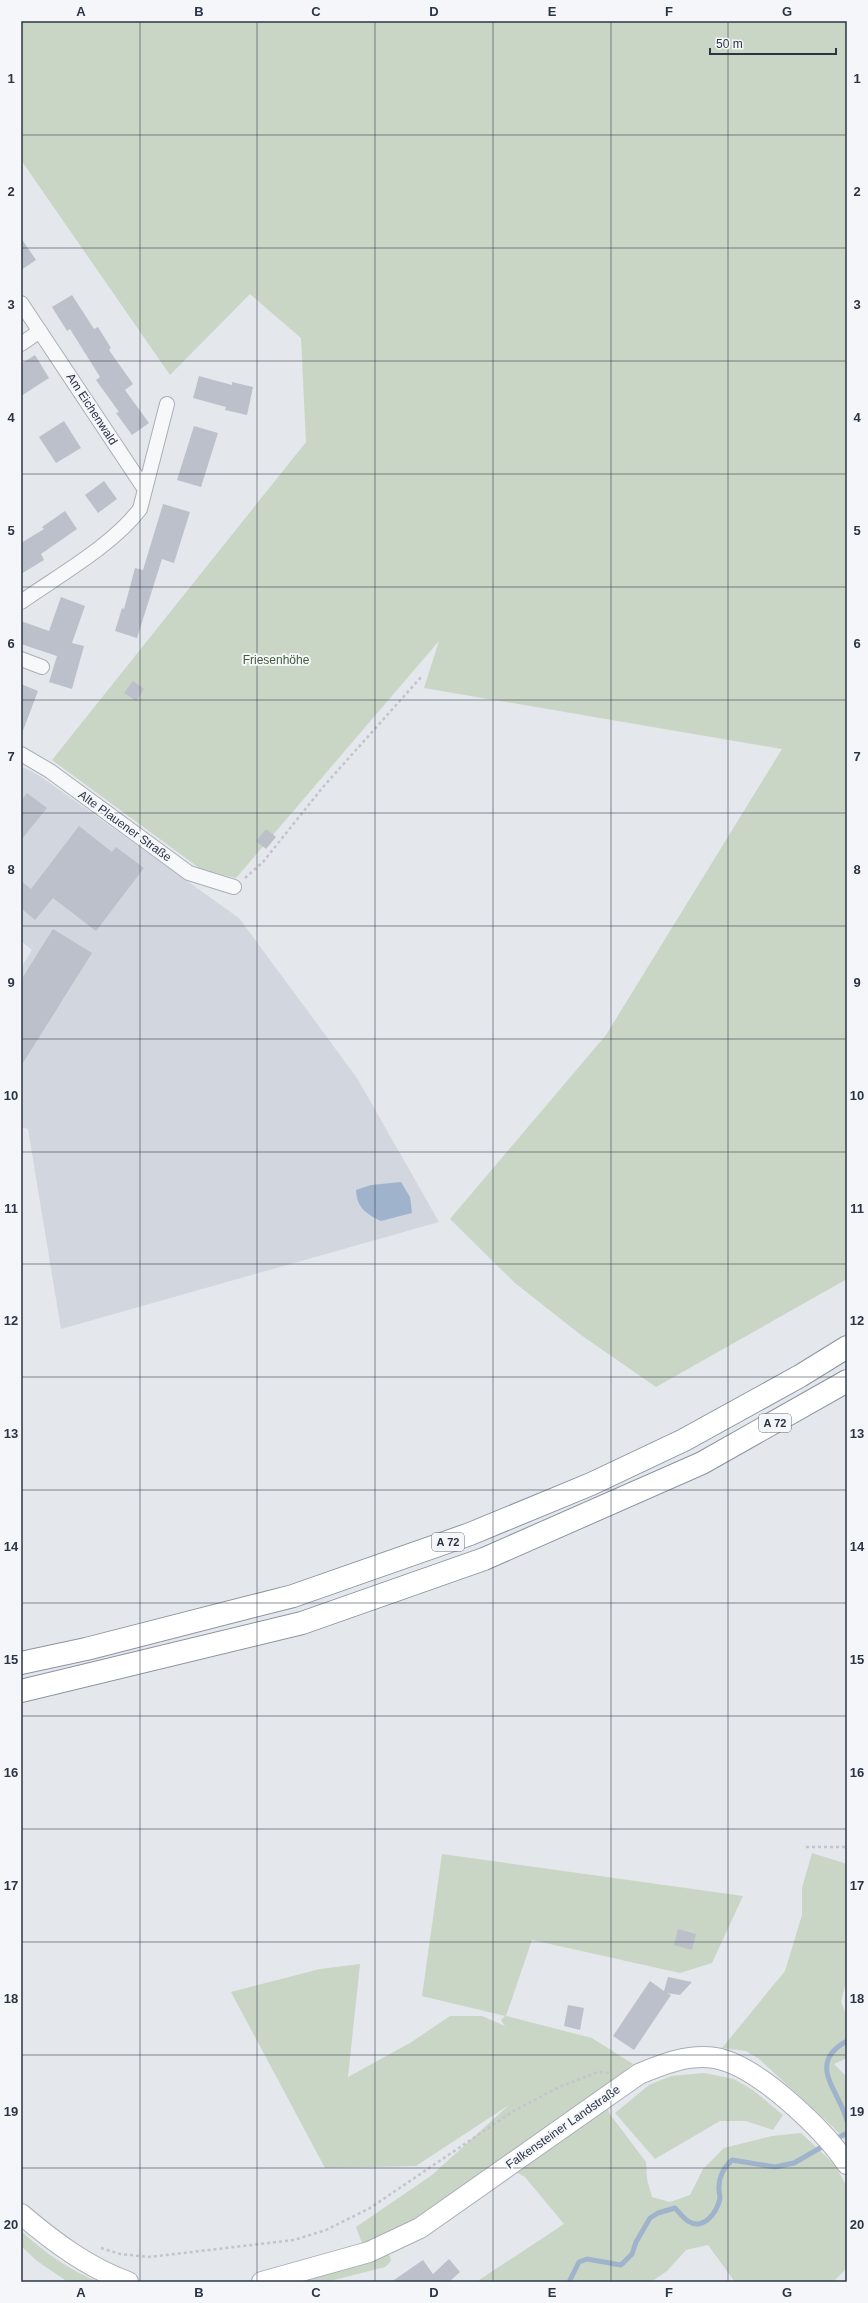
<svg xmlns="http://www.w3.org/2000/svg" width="868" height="2303" font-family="Helvetica,sans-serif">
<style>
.built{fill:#d2d6de}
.green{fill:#c9d6c5}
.water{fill:#9fb4cc}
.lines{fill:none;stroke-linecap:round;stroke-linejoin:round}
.stream{stroke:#9fb4cc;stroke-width:5}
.building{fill:#bbc0ca}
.minor-casing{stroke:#a9aeb7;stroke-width:16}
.secondary-casing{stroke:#a9aeb7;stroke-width:22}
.motorway-casing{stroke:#8b94a3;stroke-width:24}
.path{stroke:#c2c5cb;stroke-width:2.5;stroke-dasharray:3 3;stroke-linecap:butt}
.minor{stroke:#f7f8fa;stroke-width:14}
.secondary{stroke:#fff;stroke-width:20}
.motorway{stroke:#fff;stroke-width:22}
.grid{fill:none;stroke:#2b3445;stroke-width:1;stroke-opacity:0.55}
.labels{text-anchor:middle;stroke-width:4;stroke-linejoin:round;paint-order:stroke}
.shield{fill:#f4f6f9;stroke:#676e7b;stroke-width:1}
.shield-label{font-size:11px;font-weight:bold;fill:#2b3445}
.street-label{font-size:12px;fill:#2b3445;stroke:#f4f6f9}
.park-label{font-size:12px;fill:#3f6138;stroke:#f4f6f9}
.neatline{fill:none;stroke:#2b3445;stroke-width:1.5}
.grid-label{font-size:13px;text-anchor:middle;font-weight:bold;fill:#2b3445}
</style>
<rect width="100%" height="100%" fill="#e4e7ec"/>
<path class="built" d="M 21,766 L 40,776 L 239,918 L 357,1078 L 439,1222 L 61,1329 L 28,1129 L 21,1127 L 21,968 L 32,950 L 21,941 Z"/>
<path class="green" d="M 21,21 L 847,21 L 847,1279 L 656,1387 L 581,1335 L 515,1283 L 450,1219 L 606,1035 L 782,749 L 424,688 L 439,641 L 236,878 L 202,870 L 52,760 L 306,442 L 301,338 L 250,294 L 170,375 L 21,160 Z
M 812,1853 L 847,1864 L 847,1978 L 841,2002 L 847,2016 L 847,2058 L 834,2064 L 847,2077 L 847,2142 L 833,2127 L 759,2059 L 746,2051 L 722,2048 L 785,1971 L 802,1915 L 802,1888 Z
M 442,1854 L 743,1896 L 712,1963 L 680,1973 L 532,1940 L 506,2016 L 592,2038 L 633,2064 L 605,2088 L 609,2113 L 646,2162 L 647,2179 L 652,2197 L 670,2202 L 690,2195 L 703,2169 L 724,2148 L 772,2136 L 801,2133 L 835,2165 L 847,2187 L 847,2268 L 833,2282 L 735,2282 L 708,2245 L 686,2250 L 667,2271 L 651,2282 L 476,2282 L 564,2224 L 525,2177 L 503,2165 L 386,2240 L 363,2246 L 356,2227 L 432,2175 L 509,2105 L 416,2166 L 325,2168 L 231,1992 L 320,1969 L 360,1964 L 348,2077 L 410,2043 L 450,2016 L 482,2016 L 505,2026 L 501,2020 L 505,2016 L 422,1996 Z
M 704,2073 L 734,2079 L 753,2090 L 783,2115 L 773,2130 L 746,2121 L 720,2121 L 655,2159 L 615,2113 L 649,2085 L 671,2076 Z
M 21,2231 C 44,2252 70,2271 99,2282 L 68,2282 L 37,2261 L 21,2246 Z
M 386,2253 L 390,2256 L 391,2261 L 385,2267 L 326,2282 L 297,2282 Z"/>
<path class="water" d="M 401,1182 L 410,1197 L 412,1213 L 381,1221 C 366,1214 357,1208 356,1190 L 371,1185 Z"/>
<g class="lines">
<path class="stream" d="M 847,2041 C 805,2064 840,2091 847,2121
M 834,2140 L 847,2133
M 569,2282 L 579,2262 L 587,2259 L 621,2265 L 632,2254 L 636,2242 L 650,2218 L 658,2213 L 675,2208 C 679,2212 683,2218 688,2221 C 703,2231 717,2213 720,2198 C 720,2196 719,2192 719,2189 C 718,2178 724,2167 732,2160 L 775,2167 L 794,2163 L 827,2144"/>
</g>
<path class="building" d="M 21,238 L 36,260 L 21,270 Z
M 72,295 L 94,329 L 98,327 L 111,348 L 109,350 L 133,384 L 125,390 L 149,423 L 132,435 L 116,413 L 119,412 L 96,380 L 100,377 L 70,329 L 67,331 L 52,307 Z
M 35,355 L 49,378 L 21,396 L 21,364 Z
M 199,376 L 232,385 L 232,382 L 253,387 L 247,415 L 225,410 L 226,407 L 193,398 Z
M 64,421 L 81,448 L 56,463 L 39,437 Z
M 194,426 L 218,433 L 201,487 L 177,480 Z
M 104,481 L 117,499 L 98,513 L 85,495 Z
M 163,504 L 190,512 L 174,563 L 162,559 L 137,638 L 115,631 L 122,608 L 124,609 L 135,568 L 143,570 Z
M 65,511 L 77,529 L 41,554 L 44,560 L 21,574 L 21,543 L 44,529 L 42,527 Z
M 61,597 L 85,606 L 72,643 L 84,646 L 72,689 L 49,682 L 57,656 L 21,644 L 21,621 L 49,631 Z
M 133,681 L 144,689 L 136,701 L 124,693 Z
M 21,684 L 38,691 L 22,733 L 21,732 Z
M 27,793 L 47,808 L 21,840 L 21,801 Z
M 79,826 L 112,852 L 116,847 L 144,868 L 96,931 L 53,898 L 35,920 L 21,908 L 21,881 L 31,889 Z
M 266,829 L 276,837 L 266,849 L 256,841 Z
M 53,929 L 92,953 L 21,1066 L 21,980 Z
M 678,1929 L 696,1934 L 692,1950 L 674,1945 Z
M 668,1977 L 692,1982 L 680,1995 L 667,1993 L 671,1995 L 634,2050 L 613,2036 L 650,1981 L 664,1991 Z
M 568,2005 L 584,2008 L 580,2030 L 564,2026 Z
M 449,2259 L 460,2272 L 449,2282 L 391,2282 L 423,2260 L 433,2274 Z"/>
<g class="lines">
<defs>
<path id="minor" d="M 21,303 L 144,488
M 21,344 L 40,331
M 21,602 C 58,576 113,545 140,509 L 167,404
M 21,659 L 42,667
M 21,754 L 50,771 L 189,873 L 234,887"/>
<path id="secondary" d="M 21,2214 C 54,2242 87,2267 128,2282
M 262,2282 L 369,2252 L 420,2228 L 639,2074 C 663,2064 688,2054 715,2058 C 757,2065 823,2129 847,2164"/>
<path id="motorway" d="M 21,1663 L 86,1649 L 293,1596 L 470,1534 L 591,1484 L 684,1440 L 800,1376 L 847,1347
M 21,1691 L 302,1623 L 484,1559 L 702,1463 L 847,1381"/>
</defs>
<use href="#minor" class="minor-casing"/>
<use href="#secondary" class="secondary-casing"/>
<use href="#motorway" class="motorway-casing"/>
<path class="path" d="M 245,878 L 263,862 L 323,787 L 422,676
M 806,1847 L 847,1847
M 101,2248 L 120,2254 L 149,2257 L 294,2240 L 326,2230 L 370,2208 L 512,2112 L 557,2088 L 598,2072 L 609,2073"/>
<use href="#minor" class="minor"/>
<use href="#secondary" class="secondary"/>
<use href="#motorway" class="motorway"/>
</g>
<path class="grid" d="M 140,21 L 140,2282M 257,21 L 257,2282M 375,21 L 375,2282M 493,21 L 493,2282M 611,21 L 611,2282M 728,21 L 728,2282M 21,135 L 847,135M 21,248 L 847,248M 21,361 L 847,361M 21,474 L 847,474M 21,587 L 847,587M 21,700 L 847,700M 21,813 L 847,813M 21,926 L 847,926M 21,1039 L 847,1039M 21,1152 L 847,1152M 21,1264 L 847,1264M 21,1377 L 847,1377M 21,1490 L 847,1490M 21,1603 L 847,1603M 21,1716 L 847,1716M 21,1829 L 847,1829M 21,1942 L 847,1942M 21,2055 L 847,2055M 21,2168 L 847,2168"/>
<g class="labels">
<g class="shield">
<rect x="759" y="1414" width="32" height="18" rx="3"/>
<rect x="432" y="1533" width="32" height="18" rx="3"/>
</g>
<g class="shield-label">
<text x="775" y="1427">A 72</text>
<text x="448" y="1546">A 72</text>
</g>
<g class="street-label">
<text transform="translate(92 409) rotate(57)" y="4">Am Eichenwald</text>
<text transform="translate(125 826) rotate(36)" y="4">Alte Plauener Straße</text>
<text transform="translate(563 2127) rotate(-35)" y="4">Falkensteiner Landstraße</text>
</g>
<g class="park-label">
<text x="276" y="664">Friesenhöhe</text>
</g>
</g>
<rect width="868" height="2303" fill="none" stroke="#f4f6f9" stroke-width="44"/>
<path d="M710 48v6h126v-6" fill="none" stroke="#2b3445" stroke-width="2"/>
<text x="716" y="48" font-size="12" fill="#2b3445" stroke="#f4f6f9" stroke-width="3" paint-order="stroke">50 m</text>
<rect x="22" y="22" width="824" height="2259" class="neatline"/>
<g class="grid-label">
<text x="81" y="16">A</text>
<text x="199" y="16">B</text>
<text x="316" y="16">C</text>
<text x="434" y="16">D</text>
<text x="552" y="16">E</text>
<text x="669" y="16">F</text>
<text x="787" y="16">G</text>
<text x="11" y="83">1</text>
<text x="857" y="83">1</text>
<text x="11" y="196">2</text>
<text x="857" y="196">2</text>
<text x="11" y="309">3</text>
<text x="857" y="309">3</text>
<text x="11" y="422">4</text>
<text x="857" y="422">4</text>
<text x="11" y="535">5</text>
<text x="857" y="535">5</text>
<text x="11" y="648">6</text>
<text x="857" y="648">6</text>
<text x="11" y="761">7</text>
<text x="857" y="761">7</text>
<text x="11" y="874">8</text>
<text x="857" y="874">8</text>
<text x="11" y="987">9</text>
<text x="857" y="987">9</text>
<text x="11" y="1100">10</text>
<text x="857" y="1100">10</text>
<text x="11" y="1213">11</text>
<text x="857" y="1213">11</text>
<text x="11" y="1325">12</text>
<text x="857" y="1325">12</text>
<text x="11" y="1438">13</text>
<text x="857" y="1438">13</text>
<text x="11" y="1551">14</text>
<text x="857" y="1551">14</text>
<text x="11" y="1664">15</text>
<text x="857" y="1664">15</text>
<text x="11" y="1777">16</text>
<text x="857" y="1777">16</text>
<text x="11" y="1890">17</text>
<text x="857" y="1890">17</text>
<text x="11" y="2003">18</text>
<text x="857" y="2003">18</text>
<text x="11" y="2116">19</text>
<text x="857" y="2116">19</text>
<text x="11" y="2229">20</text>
<text x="857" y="2229">20</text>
<text x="81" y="2297">A</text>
<text x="199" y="2297">B</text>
<text x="316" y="2297">C</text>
<text x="434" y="2297">D</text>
<text x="552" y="2297">E</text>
<text x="669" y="2297">F</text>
<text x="787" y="2297">G</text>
</g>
</svg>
